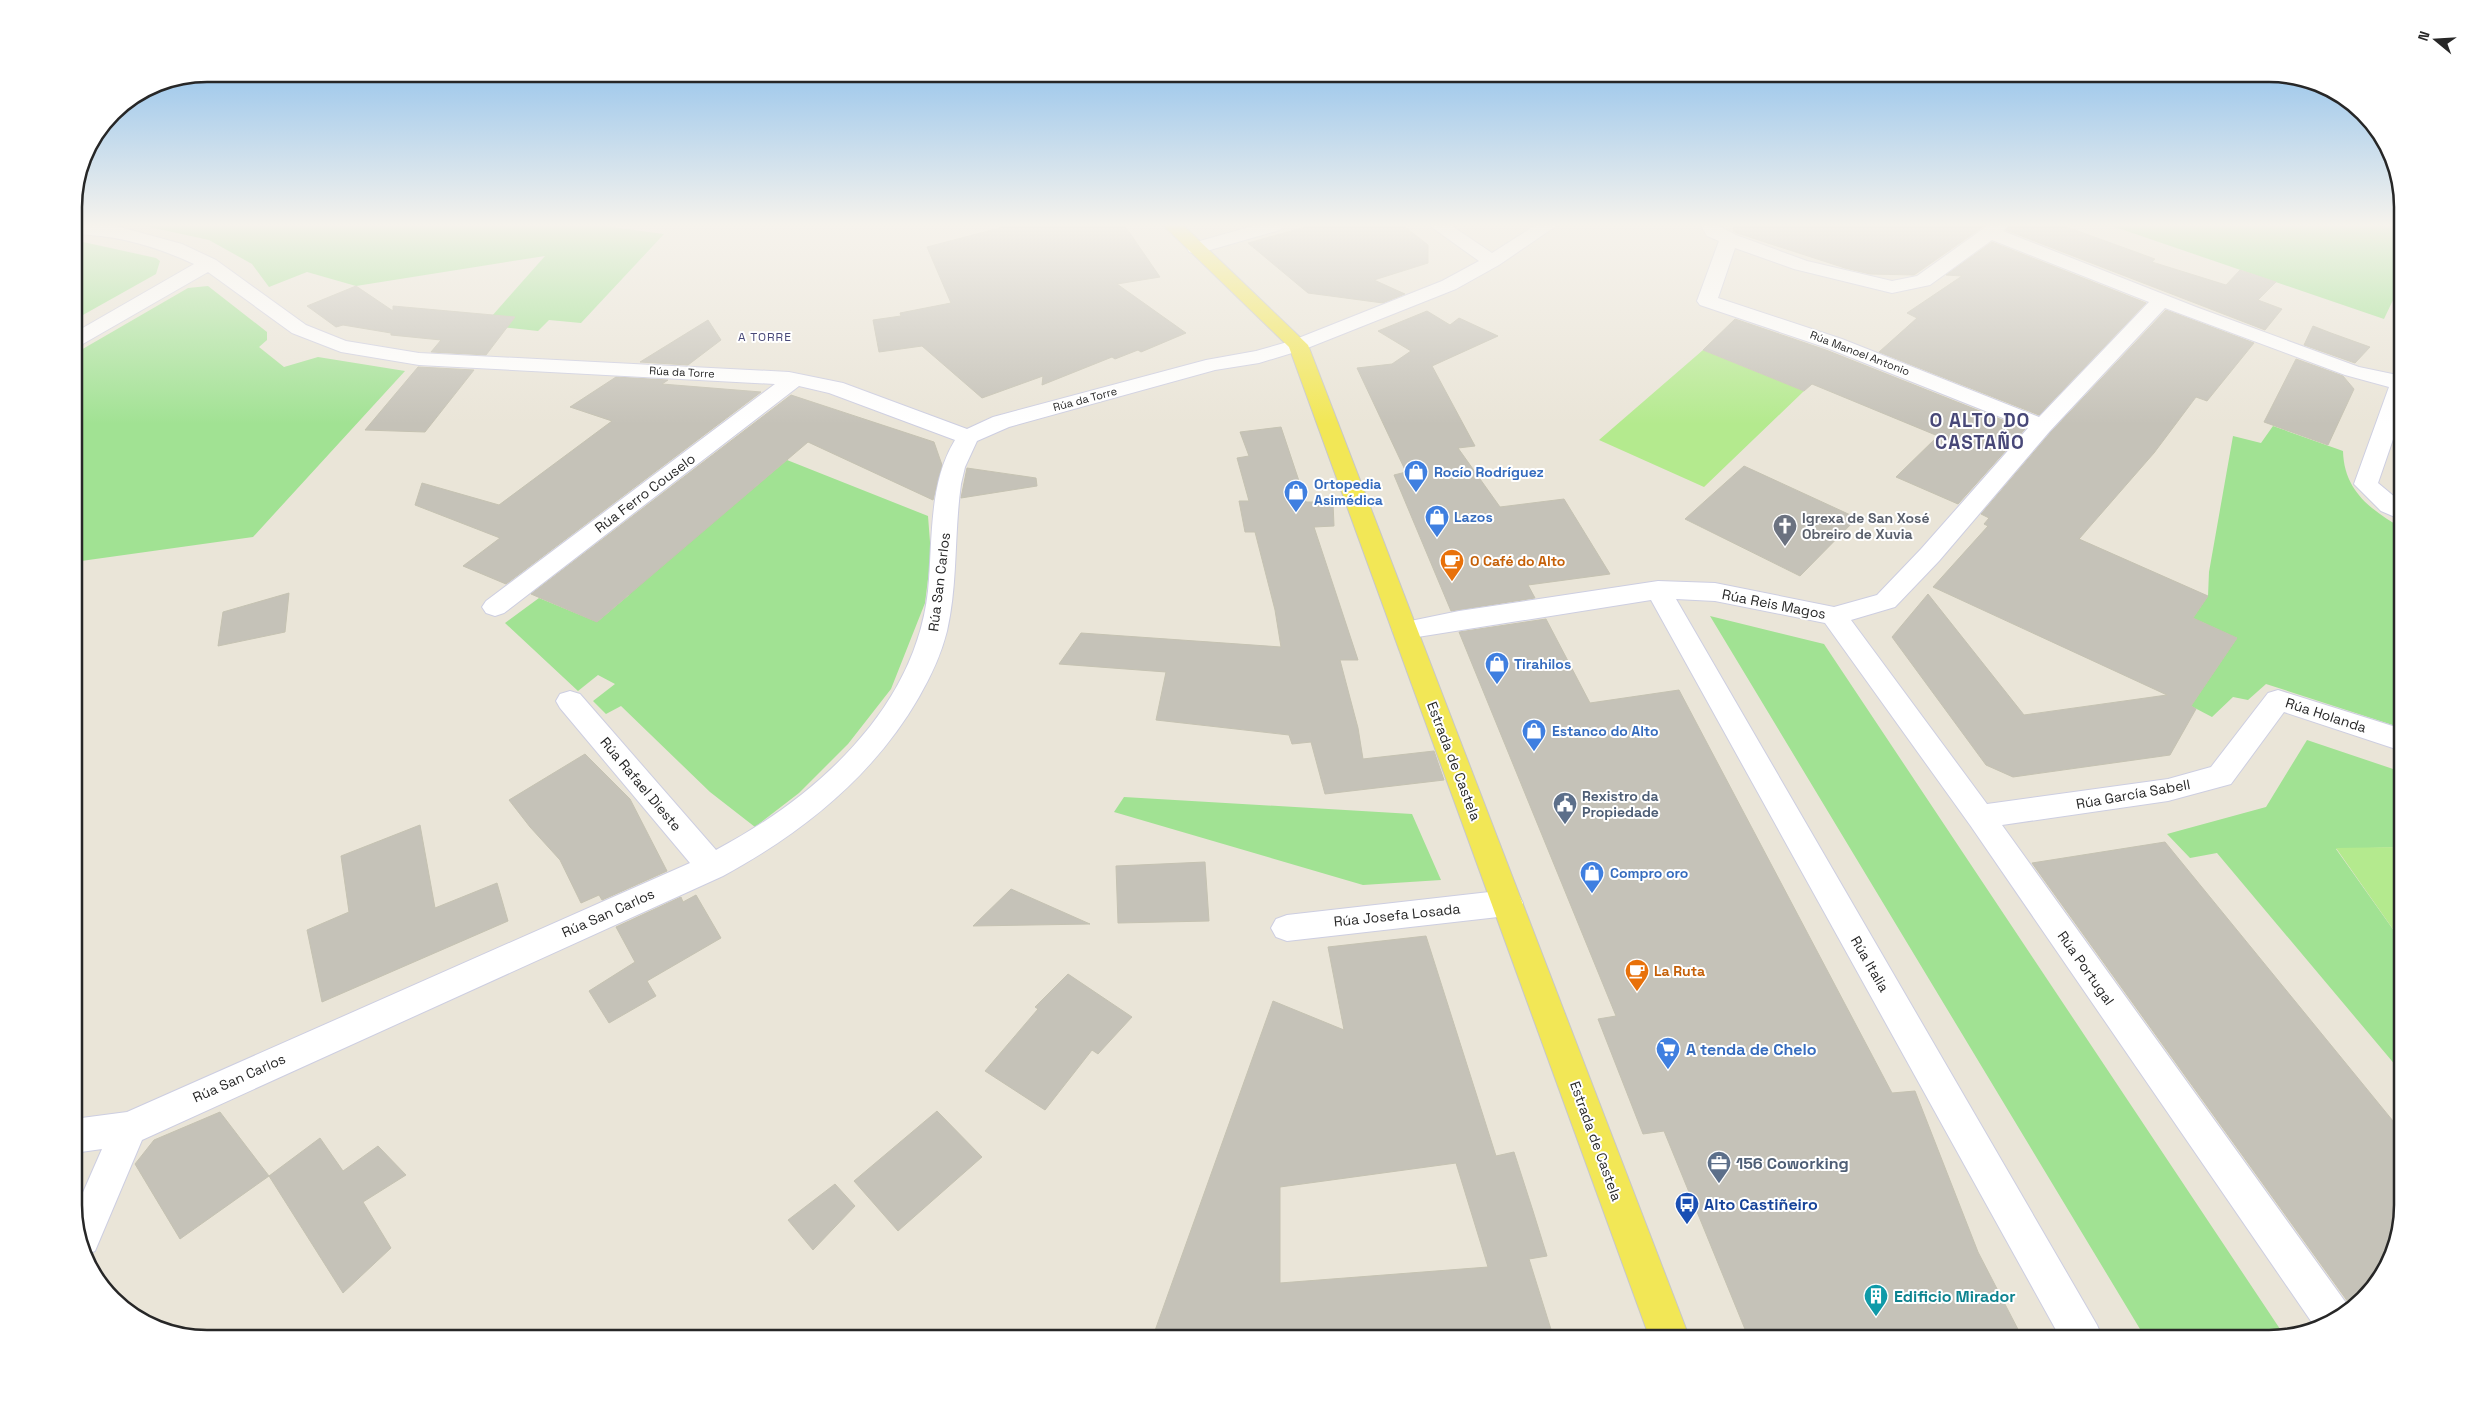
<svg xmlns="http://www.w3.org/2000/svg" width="2476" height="1413" font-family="'Space Grotesk',sans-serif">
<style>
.green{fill:#a1e293}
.pitch{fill:#b4ea8e}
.building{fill:#c5c2b8;stroke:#c5c2b2;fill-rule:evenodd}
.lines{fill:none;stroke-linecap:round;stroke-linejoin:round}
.minor-casing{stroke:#cdcee1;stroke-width:2}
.major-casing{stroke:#c7c7c7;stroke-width:2}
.minor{fill:#fff;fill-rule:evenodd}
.major{fill:#f2e756;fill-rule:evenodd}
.labels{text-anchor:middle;stroke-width:4;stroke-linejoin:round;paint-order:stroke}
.far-street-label{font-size:11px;fill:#272727;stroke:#fff}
.far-neighbourhood-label{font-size:12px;letter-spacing:1px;fill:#484878;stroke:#fff}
.shop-label{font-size:14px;font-weight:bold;fill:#366cbe;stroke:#fff;text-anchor:start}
.street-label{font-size:14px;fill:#272727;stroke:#fff}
.worship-label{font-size:14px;font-weight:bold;fill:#5b616d;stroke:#fff;text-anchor:start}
.food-label{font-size:14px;font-weight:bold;fill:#c56008;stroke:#fff;text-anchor:start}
.service-label{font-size:14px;font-weight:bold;fill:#4e5e75;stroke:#fff;text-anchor:start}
.near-shop-label{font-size:16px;font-weight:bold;fill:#366cbe;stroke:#fff;text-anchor:start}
.near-service-label{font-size:16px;font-weight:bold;fill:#4e5e75;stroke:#fff;text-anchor:start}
.near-transit-label{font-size:16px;font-weight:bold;fill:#164399;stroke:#fff;text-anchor:start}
.near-culture-label{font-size:16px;font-weight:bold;fill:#0d838f;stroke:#fff;text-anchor:start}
.district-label{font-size:19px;font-weight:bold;letter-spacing:1px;fill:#484878;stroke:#fff}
.rim{fill:none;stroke:#272727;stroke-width:2.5}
</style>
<rect width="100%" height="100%" fill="#eae5d8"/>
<path class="green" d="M 145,226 L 604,226 L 664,234 L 581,323 L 549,320 L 538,331 L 484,325 L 545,256 L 356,286 L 307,272 L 269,287 L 252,264 L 209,240 Z
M 2112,226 L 2402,226 L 2402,281 L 2384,319 Z
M 74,240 L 156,258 L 160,261 L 156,274 L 74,320 Z
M 208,286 L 267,332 L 267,340 L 259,347 L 284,367 L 318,357 L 405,371 L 253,537 L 74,562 L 74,354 L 188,288 Z
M 2273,426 L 2343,451 C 2344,491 2371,510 2402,528 L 2402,728 L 2266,684 L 2248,700 L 2233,697 L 2212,717 L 2191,706 L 2237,638 L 2193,618 L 2208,596 L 2209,572 L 2233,436 L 2261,443 Z
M 787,460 L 928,516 L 931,555 L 925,603 L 891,689 L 848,744 L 799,793 L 755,827 L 710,792 L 621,706 L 606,714 L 593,701 L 615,684 L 598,675 L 578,691 L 505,623 L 539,598 L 597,622 L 629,595 L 572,571 L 660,567 Z
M 1710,616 L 1824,644 L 2284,1335 L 2269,1339 L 2146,1339 Z
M 2307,740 L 2402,772 L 2402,847 L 2336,849 L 2402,942 L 2402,1073 L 2217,853 L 2190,858 L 2167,834 L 2266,807 Z
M 1124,797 L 1412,814 L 1441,880 L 1363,885 L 1114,812 Z"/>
<path class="pitch" d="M 1703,350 L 1804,391 L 1704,487 L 1599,440 Z
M 2402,847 L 2402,942 L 2336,848 Z"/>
<path class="building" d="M 1007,226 L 1125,226 L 1160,277 L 1117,284 L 1186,333 L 1141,352 L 1138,350 L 1115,359 L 1112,357 L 1042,385 L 1043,376 L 982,398 L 922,346 L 879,352 L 873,320 L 901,316 L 900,313 L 951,303 L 927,247 Z
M 1309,226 L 1404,226 L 1428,245 L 1428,263 L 1374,280 L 1405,294 L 1383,303 L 1308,293 L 1248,243 Z
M 1734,226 L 1984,226 L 1914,275 L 1870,274 L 1845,268 L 1737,233 L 1733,231 Z
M 2010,226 L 2064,226 L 2155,259 L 2152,262 L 2226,285 L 2240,270 L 2276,282 L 2258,300 L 2282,309 L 2265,330 L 2006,230 Z
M 1992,242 L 2146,303 L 2039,415 L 1879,352 L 1917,318 L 1907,313 L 1962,276 L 1946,275 Z
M 356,286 L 393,311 L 393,306 L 515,317 L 486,355 L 431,352 L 441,340 L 391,335 L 391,333 L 343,325 L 336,327 L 307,306 Z
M 2166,310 L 2254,343 L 2207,401 L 2196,397 L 2154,453 L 2079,539 L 2208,596 L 2193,618 L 2237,638 L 2191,706 L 2196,709 L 2170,755 L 2013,777 L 1986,765 L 1892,637 L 1928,594 L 2024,715 L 2167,695 L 1933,587 L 1988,526 L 1984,524 L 1989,518 L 1981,514 L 2051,432 Z
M 1427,311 L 1450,325 L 1459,318 L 1498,336 L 1432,366 L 1475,446 L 1458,448 L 1500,507 L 1564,499 L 1610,574 L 1528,585 L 1535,598 L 1451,611 L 1394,475 L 1406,472 L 1357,368 L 1392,364 L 1411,351 L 1378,331 Z
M 1735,319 L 1826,350 L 2025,429 L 1958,504 L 1896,477 L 1938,436 L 1812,384 L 1804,391 L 1703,350 Z
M 708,320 L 721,340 L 688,365 L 640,362 Z
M 2313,326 L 2331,333 L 2370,347 L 2355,363 L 2304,345 Z
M 2296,359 L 2343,376 L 2354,389 L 2328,445 L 2264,422 Z
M 418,367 L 474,370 L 425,432 L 365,430 Z
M 616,377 L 668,380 L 662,384 L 761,392 L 506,584 L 463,566 L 500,538 L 415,505 L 422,483 L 499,505 L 612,421 L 570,407 Z
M 791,395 L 934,442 L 942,465 L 933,500 L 808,442 L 597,622 L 531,594 Z
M 1281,427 L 1306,502 L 1333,502 L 1334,526 L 1314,527 L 1358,660 L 1340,660 L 1358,728 L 1363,759 L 1434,751 L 1444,780 L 1325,794 L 1311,742 L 1292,744 L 1289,735 L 1156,720 L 1166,672 L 1059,664 L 1081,633 L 1281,647 L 1275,610 L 1255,532 L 1245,532 L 1239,501 L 1249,501 L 1237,458 L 1249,456 L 1240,432 Z
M 1744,466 L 1857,518 L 1800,576 L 1685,519 Z
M 967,468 L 1036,478 L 1037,486 L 961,498 Z
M 289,593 L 285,632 L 218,646 L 223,612 Z
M 1546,619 L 1590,703 L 1679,690 L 1892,1093 L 1915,1091 L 1978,1252 L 2023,1339 L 1749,1339 L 1664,1131 L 1643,1134 L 1598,1019 L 1616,1016 L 1459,632 Z
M 585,754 L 630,799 L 667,871 L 602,900 L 599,895 L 581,903 L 560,860 L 530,827 L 509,800 Z
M 420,825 L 435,908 L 497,883 L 508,921 L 322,1002 L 307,930 L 349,912 L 341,856 Z
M 2165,842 L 2402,1132 L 2402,1206 L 2384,1272 L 2351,1306 L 2032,863 Z
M 1205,862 L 1209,921 L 1118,923 L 1116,866 Z
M 1011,889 L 1090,924 L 973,926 Z
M 696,895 L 721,938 L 647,981 L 656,996 L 609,1023 L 589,991 L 635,962 L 616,927 L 681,897 L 683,902 Z
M 1426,936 L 1496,1156 L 1514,1152 L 1533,1211 L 1547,1256 L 1529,1259 L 1554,1339 L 1152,1339 L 1273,1001 L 1344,1030 L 1328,947 ZM 1456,1163 L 1488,1267 L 1280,1283 L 1280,1187 Z
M 1068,974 L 1132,1017 L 1098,1054 L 1092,1050 L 1045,1110 L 985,1071 L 1038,1009 L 1035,1007 Z
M 937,1111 L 982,1157 L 898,1231 L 854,1181 Z
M 220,1112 L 269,1176 L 180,1239 L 135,1164 L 154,1140 Z
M 320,1138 L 343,1171 L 378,1146 L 406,1175 L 363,1202 L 391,1248 L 343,1293 L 269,1176 Z
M 835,1184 L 855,1206 L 813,1250 L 788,1220 Z"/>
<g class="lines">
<defs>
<path id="minor" d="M 74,226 L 116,226 L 182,244 L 216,260 L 306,325 L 346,341 L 419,353 L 789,372 L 843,383 L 967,429 L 993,417 L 1206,360 L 1256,351 L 1291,341 L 1442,281 L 1479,261 L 1430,226 L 1452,226 L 1492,253 L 1534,226 L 1556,226 L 1499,265 L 1456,289 L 1305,349 L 1259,363 L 1215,370 L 1009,427 L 977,441 L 965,467 L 961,484 C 954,533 958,583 947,631 C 941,655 931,676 919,697 C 873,777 802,833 723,876 L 142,1140 L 95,1251 L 88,1254 L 74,1213 L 102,1149 L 74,1153 L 74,1119 L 127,1112 L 690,863 L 560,708 L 556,701 L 560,694 L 570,691 L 580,694 L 716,850 C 816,797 915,709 928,591 C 933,541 928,484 955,440 L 829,393 L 799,386 L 504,613 L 495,616 L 486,613 L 482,607 L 486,601 L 775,384 L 419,365 L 341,352 L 292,333 L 208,272 L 81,345 L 74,347 L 74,333 L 194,264 C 155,246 117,235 74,234 Z
M 1253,226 L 1283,226 L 1280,230 L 1196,254 L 1189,252 L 1187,248 L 1189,244 Z
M 1701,226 L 1719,226 L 1736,235 L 1807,261 L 1892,281 L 1917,276 L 1987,226 L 2008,226 L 2003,231 L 2196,307 L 2359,367 L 2402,376 L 2402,413 L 2378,483 L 2402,503 L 2402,520 L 2381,511 L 2354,484 L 2389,387 L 2345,375 L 2165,308 L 2050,431 L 1939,561 L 1895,607 L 1851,620 L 1987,804 L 2168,779 L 2211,767 L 2268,693 L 2278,690 L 2402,729 L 2402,751 L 2284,712 L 2231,784 L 2168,801 L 2002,825 L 2349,1307 L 2336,1321 L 2315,1327 L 1970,825 L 1825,623 L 1715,601 L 1676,599 L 2097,1325 L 2103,1339 L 2061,1339 L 1651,600 L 1405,639 L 1396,636 L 1392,630 L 1396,624 L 1459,611 L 1658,581 L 1715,583 L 1834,607 L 1877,595 L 1921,549 L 2028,428 L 1827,348 L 1700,305 L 1697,301 L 1719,241 L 1707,236 ZM 1992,240 L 2149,302 L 2039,417 L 1842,339 L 1718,298 L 1735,248 L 1794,269 L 1892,293 L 1930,285 Z
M 1507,890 L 1518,894 L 1523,903 L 1518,912 L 1507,916 L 1287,941 L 1276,937 L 1271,928 L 1276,919 L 1287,915 Z"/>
<path id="major" d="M 1164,226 L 1184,226 L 1308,345 L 1690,1339 L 1650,1339 L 1289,347 Z"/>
</defs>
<use href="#minor" class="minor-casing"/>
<use href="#major" class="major-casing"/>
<use href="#minor" class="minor"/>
<use href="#major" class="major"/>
</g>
<linearGradient id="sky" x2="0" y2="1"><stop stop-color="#75b4eb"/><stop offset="0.53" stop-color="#f6f3ed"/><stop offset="1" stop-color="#f6f3ed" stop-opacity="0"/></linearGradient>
<rect width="2476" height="424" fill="url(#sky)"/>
<defs>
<symbol id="shop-pin" viewBox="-11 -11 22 30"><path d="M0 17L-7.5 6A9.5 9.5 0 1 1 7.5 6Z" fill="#3f7fe0" stroke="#fff"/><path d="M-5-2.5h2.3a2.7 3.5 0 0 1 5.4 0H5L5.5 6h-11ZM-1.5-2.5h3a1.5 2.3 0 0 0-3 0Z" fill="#fff"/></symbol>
<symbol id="church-pin" viewBox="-11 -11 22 30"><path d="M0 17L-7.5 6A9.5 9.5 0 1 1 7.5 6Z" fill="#6b7280" stroke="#fff"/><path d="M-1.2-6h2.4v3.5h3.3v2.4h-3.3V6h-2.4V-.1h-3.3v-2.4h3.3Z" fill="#fff"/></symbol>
<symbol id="cafe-pin" viewBox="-11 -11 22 30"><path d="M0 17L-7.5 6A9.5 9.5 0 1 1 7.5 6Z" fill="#e8710a" stroke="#fff"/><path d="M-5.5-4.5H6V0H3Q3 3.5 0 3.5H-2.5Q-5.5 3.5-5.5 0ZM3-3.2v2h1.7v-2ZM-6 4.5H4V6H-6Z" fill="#fff"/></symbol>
<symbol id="civic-pin" viewBox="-11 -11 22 30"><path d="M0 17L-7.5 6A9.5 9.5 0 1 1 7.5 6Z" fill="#5c6f8a" stroke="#fff"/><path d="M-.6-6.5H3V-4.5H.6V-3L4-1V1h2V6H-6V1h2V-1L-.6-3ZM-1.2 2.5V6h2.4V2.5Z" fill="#fff"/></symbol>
<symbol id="supermarket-pin" viewBox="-11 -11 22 30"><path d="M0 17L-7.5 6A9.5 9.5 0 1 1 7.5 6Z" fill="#3f7fe0" stroke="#fff"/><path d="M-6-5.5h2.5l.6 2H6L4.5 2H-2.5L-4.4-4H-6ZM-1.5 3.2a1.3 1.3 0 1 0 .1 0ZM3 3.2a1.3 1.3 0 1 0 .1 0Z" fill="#fff"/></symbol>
<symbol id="office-pin" viewBox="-11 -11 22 30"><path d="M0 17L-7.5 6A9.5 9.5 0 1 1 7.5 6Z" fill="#5c6f8a" stroke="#fff"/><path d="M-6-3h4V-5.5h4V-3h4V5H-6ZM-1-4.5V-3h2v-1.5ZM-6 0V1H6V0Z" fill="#fff"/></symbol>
<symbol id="bus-pin" viewBox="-11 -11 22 30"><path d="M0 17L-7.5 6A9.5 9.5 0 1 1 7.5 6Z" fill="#1a4fb4" stroke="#fff"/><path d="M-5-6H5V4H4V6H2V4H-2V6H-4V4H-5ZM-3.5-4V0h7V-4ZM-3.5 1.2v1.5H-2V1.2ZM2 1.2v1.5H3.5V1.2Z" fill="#fff"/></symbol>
<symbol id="building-pin" viewBox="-11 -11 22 30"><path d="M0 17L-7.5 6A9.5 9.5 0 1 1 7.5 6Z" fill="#0f9aa8" stroke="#fff"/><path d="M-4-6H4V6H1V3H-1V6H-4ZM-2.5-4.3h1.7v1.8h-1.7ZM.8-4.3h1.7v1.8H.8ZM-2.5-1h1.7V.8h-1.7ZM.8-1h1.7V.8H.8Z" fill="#fff"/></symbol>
</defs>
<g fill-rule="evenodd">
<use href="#shop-pin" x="1402" y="458" width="28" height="38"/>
<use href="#shop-pin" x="1282" y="478" width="28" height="38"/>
<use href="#shop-pin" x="1423" y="503" width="28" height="38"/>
<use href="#church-pin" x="1771" y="512" width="28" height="38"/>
<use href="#cafe-pin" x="1438" y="547" width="28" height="38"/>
<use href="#shop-pin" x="1483" y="650" width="28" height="38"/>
<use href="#shop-pin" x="1520" y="717" width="28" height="38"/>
<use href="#civic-pin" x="1551" y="790" width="28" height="38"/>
<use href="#shop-pin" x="1578" y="859" width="28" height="38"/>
<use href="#cafe-pin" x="1623" y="957" width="28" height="38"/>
<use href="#supermarket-pin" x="1654" y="1035" width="28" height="38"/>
<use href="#office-pin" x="1705" y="1149" width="28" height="38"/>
<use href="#bus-pin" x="1673" y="1190" width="28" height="38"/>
<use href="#building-pin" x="1862" y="1282" width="28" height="38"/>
</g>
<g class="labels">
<g class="far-street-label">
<text transform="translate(1860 353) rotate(21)" y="4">Rúa Manoel Antonio</text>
<text transform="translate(682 372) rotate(3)" y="4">Rúa da Torre</text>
<text transform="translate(1085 399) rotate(-15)" y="4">Rúa da Torre</text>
</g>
<g class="far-neighbourhood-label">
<text x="765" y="341">A TORRE</text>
</g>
<g class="shop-label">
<text x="1434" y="477">Rocío Rodríguez</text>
<text x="1314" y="489">Ortopedia<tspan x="1314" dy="16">Asimédica</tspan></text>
<text x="1454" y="522">Lazos</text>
<text x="1514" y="669">Tirahilos</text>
<text x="1552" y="736">Estanco do Alto</text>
<text x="1610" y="878">Compro oro</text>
</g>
<g class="street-label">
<text transform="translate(645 493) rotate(-37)" y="5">Rúa Ferro Couselo</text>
<text transform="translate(939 582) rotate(-83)" y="5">Rúa San Carlos</text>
<text transform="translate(1774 604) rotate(11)" y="5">Rúa Reis Magos</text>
<text transform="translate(2326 715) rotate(18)" y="5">Rúa Holanda</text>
<text transform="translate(1454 761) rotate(69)" y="5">Estrada de Castela</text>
<text transform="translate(641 784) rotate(50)" y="5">Rúa Rafael Dieste</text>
<text transform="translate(2133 794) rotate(-10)" y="5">Rúa García Sabell</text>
<text transform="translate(608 913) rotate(-24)" y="5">Rúa San Carlos</text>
<text transform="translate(1397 915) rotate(-6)" y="5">Rúa Josefa Losada</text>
<text transform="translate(1870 964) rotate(60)" y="5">Rúa Italia</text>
<text transform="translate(2086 968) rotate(55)" y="5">Rúa Portugal</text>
<text transform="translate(239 1078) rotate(-24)" y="5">Rúa San Carlos</text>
<text transform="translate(1596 1141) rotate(70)" y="5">Estrada de Castela</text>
</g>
<g class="worship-label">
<text x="1802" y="523">Igrexa de San Xosé<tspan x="1802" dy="16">Obreiro de Xuvia</tspan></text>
</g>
<g class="food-label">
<text x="1470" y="566">O Café do Alto</text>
<text x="1654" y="976">La Ruta</text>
</g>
<g class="service-label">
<text x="1582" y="801">Rexistro da<tspan x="1582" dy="16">Propiedade</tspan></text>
</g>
<g class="near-shop-label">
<text x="1686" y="1055">A tenda de Chelo</text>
</g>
<g class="near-service-label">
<text x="1736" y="1169">156 Coworking</text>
</g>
<g class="near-transit-label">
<text x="1704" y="1210">Alto Castiñeiro</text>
</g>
<g class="near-culture-label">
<text x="1894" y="1302">Edificio Mirador</text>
</g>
<g class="district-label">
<text x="1980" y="427">O ALTO DO<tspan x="1980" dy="22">CASTAÑO</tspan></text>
</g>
</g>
<path d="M0 0H2476V1413H0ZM207 82H2269A125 125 0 0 1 2394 207V1205A125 125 0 0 1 2269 1330H207A125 125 0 0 1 82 1205V207A125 125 0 0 1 207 82Z" fill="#fff" fill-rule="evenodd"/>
<path class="rim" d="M207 82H2269A125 125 0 0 1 2394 207V1205A125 125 0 0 1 2269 1330H207A125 125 0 0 1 82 1205V207A125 125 0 0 1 207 82Z"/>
<g transform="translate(2436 40) rotate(288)" stroke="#ffffff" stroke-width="4" paint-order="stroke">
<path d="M0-4L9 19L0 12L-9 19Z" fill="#272727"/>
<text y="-8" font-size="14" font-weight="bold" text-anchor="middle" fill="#272727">N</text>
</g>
</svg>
